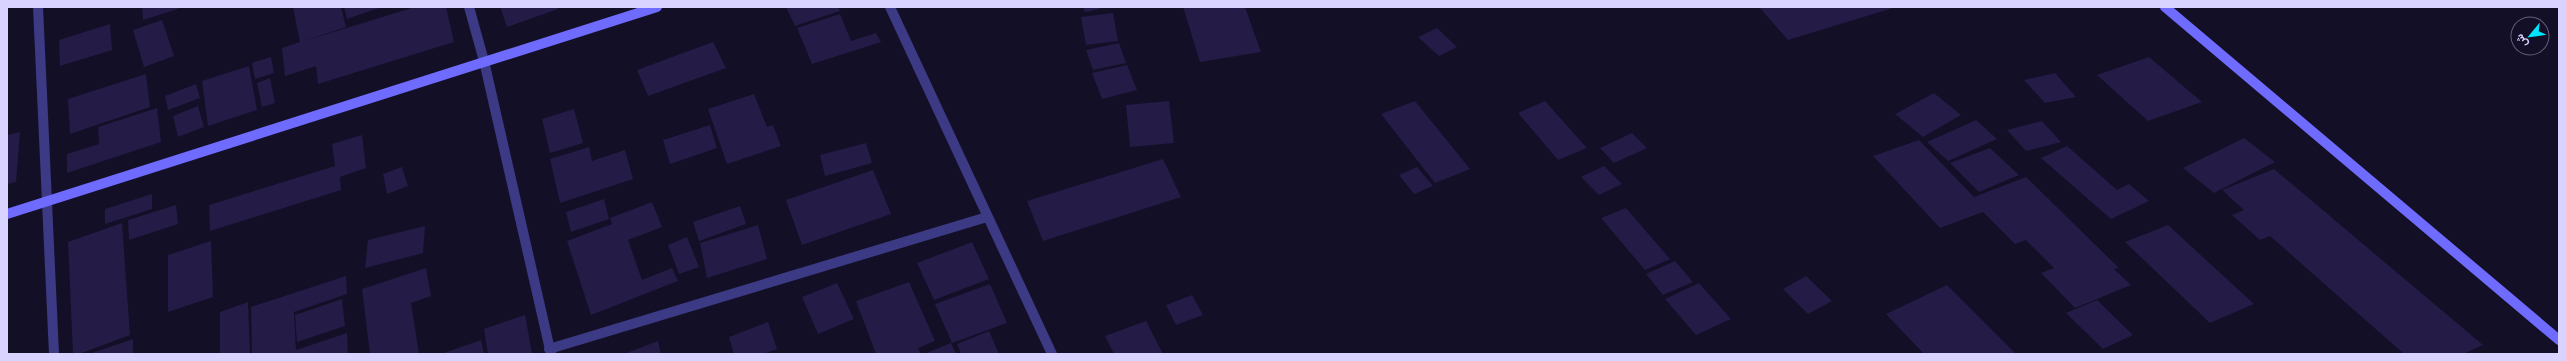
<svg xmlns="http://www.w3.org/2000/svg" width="2566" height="361" font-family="'Open Sans',Vazirmatn,sans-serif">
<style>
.building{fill:#241b47}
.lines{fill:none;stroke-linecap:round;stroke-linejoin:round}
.street{stroke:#3d3a85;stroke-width:10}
.secondary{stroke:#6f6bff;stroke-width:10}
</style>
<rect width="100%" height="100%" fill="#130f26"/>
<path class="building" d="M 142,7 L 184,7 L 143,20 Z
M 293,7 L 341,7 L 346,27 L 304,41 L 415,7 L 446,7 L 454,42 L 318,84 L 316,66 L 285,76 L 282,48 L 300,42 Z
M 344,7 L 382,7 L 347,19 Z
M 500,7 L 557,7 L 558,9 L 507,27 Z
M 786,7 L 838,7 L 840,11 L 795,26 Z
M 1083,7 L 1099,7 L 1100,9 L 1085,12 Z
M 1183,7 L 1245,7 L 1261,52 L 1200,62 Z
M 1759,7 L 1892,7 L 1893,8 L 1788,40 Z
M 1113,13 L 1118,41 L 1086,45 L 1081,17 Z
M 840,14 L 851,41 L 876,33 L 881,42 L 812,64 L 797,28 Z
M 162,20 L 174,56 L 144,67 L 133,30 Z
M 110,24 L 112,50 L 60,66 L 59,40 Z
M 1437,28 L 1457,47 L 1439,56 L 1418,37 Z
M 713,42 L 726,68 L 648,96 L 637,70 Z
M 1119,43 L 1126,63 L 1093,70 L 1086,50 Z
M 271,57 L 274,73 L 255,79 L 252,63 Z
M 2149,57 L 2202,102 L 2148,121 L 2097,75 Z
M 1127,65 L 1137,90 L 1102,99 L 1092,73 Z
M 249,66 L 257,110 L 208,126 L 202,81 Z
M 2055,73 L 2076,97 L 2045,103 L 2024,80 Z
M 146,74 L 150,107 L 70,134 L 68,99 Z
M 270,78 L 275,103 L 262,107 L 257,83 Z
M 196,84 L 200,98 L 168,110 L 165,96 Z
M 1934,93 L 1961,115 L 1923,137 L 1895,114 Z
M 754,94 L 767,127 L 773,125 L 781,146 L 727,164 L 708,109 Z
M 1169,101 L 1174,143 L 1130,147 L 1126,105 Z
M 1415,101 L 1470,169 L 1435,183 L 1381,114 Z
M 1545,101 L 1587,148 L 1558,160 L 1518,113 Z
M 198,106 L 204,127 L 178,137 L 173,116 Z
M 157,108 L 161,142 L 67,173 L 67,154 L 99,144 L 98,127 Z
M 574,109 L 583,143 L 550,153 L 542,119 Z
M 1976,120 L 1997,139 L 1948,161 L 1927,142 Z
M 2042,121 L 2061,142 L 2026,151 L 2007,130 Z
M 710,125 L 717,148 L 670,164 L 663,140 Z
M 20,132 L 16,182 L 7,184 L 7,135 Z
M 1632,133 L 1647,148 L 1614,163 L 1600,148 Z
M 362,135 L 366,168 L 340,177 L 341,190 L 210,231 L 209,205 L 335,166 L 332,144 Z
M 2244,138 L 2275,162 L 2214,193 L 2183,168 Z
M 1919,140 L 1974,197 L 2026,177 L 2119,268 L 2114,269 L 2131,285 L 2075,308 L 2041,273 L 2054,268 L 2026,240 L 2015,244 L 1983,212 L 1940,228 L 1873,156 Z
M 866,143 L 872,163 L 825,176 L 820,155 Z
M 2067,146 L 2117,190 L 2129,184 L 2149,201 L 2111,219 L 2041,158 Z
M 589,147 L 592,161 L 625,150 L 633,179 L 560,203 L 550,159 Z
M 1990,148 L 2019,175 L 1979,192 L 1950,163 Z
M 1163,159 L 1181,197 L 1043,241 L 1027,201 Z
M 1604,166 L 1622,184 L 1599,195 L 1581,177 Z
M 402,167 L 408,186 L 387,194 L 383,174 Z
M 1417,167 L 1433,186 L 1414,194 L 1399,175 Z
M 2274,169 L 2483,345 L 2463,354 L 2404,354 L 2270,236 L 2260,240 L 2232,215 L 2244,210 L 2222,190 Z
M 873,170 L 891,214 L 802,245 L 786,200 Z
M 152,194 L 152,209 L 105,224 L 105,209 Z
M 604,199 L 609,219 L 571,232 L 566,212 Z
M 652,202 L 662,227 L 628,240 L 642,280 L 672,268 L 678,281 L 591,315 L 567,241 L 612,224 L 610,218 Z
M 176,205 L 178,224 L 129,240 L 128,220 Z
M 740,206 L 746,224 L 699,241 L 693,222 Z
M 1626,208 L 1670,259 L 1645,270 L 1601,218 Z
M 122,223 L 130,335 L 79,354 L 73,354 L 68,242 Z
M 758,225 L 767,259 L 707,278 L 700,243 Z
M 2168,225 L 2254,304 L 2210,323 L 2125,242 Z
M 425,226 L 423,253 L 365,268 L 368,240 Z
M 687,237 L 699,267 L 679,274 L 668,245 Z
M 211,241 L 213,297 L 168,312 L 168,255 Z
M 972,242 L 989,279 L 934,300 L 917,263 Z
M 1675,261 L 1693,282 L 1663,295 L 1646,274 Z
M 426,268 L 431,296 L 411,303 L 419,354 L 370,354 L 362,289 Z
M 346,276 L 347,294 L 294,312 L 296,350 L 347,333 L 348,354 L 252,354 L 251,307 Z
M 1806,276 L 1832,301 L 1808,314 L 1783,289 Z
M 909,282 L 935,341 L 918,348 L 921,354 L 876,354 L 856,301 Z
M 837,283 L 854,319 L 818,334 L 802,297 Z
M 1699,283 L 1731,319 L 1696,335 L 1665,299 Z
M 990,284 L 1007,323 L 952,343 L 935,304 Z
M 1947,285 L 2016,354 L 1924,354 L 1886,314 Z
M 1192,295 L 1203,315 L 1176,325 L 1166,305 Z
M 342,299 L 345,326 L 297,342 L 295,315 Z
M 2097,300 L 2133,335 L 2103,349 L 2066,313 Z
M 248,302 L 250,354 L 220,354 L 220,312 Z
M 525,315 L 532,353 L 488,354 L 484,329 Z
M 1146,321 L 1163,354 L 1114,354 L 1105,336 Z
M 768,322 L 777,349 L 763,354 L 734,354 L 729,337 Z
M 989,331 L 999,354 L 961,354 L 957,344 Z
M 133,339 L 133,354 L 89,354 Z
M 481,340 L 484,354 L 441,354 Z
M 658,341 L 661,354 L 624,354 Z
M 951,343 L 956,354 L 926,353 Z"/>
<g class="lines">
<path class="street" d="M 38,7 L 54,354
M 469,7 L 484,61 L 551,354
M 890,7 L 1052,354
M 549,349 L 987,217"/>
<path class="secondary" d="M 2165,7 L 2559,340
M 7,214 L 657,7"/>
</g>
<rect width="2566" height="361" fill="none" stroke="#d9d4ff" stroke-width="16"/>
<g transform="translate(2530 36) rotate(241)"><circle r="19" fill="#130f26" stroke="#625e7d"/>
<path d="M0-3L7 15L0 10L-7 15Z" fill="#00e5ff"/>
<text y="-6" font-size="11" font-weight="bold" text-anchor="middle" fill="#d9d4ff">ش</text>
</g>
</svg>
